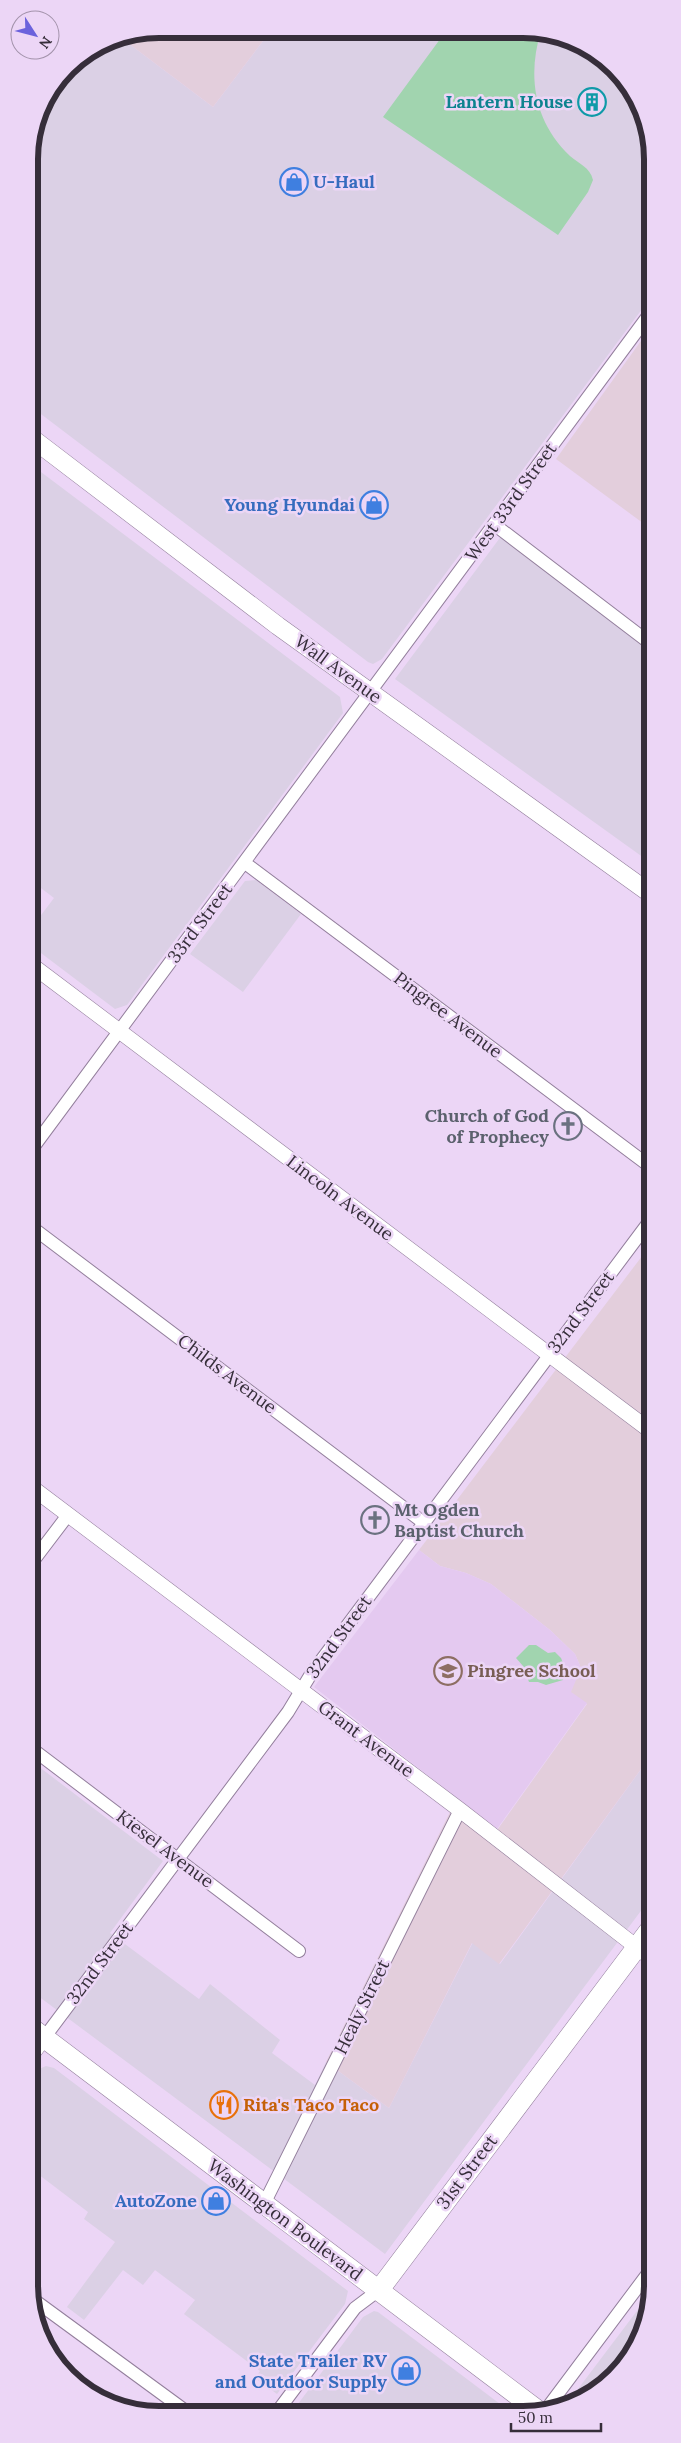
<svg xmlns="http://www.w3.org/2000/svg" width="681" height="2443" font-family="Lora,serif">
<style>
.commercial{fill:#dbd0e5}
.industrial{fill:#e3cedc}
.built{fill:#e4c9f0}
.green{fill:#a1d4af}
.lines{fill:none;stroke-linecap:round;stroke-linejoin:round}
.minor-casing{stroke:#937f9c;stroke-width:14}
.tertiary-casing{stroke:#937f9c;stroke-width:16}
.secondary-casing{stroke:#937f9c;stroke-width:19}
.primary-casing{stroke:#937f9c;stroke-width:21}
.minor{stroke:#fff;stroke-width:12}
.tertiary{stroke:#fff;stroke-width:15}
.secondary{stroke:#fff;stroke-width:18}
.primary{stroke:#fff;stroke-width:20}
.labels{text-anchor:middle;stroke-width:5;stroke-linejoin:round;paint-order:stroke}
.culture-label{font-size:18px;font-weight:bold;fill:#0d838f;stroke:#ecd6f6;text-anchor:end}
.shop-label{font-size:18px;font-weight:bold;fill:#366cbe;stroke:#ecd6f6;text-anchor:end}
.street-label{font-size:18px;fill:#362e3a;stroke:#ecd6f6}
.worship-label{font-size:18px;font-weight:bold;fill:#5b616d;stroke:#ecd6f6;text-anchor:end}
.education-label{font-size:18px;font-weight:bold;fill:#785e54;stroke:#ecd6f6;text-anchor:start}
.food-label{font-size:18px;font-weight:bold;fill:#c56008;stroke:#ecd6f6;text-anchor:start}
.rim{fill:none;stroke:#362e3a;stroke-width:6}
</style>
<rect width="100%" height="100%" fill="#ecd6f6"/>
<path class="commercial" d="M 272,29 L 548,31 L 587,46 L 620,73 L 651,141 L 651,297 L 382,659 L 373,664 L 368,662 L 29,405 L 29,150 L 39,109 L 67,67 L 109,39 L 120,37 L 213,107 Z
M 29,463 L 340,697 L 343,713 L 127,1005 L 115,1009 L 29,944 L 29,931 L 54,898 L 29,879 Z
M 505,531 L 651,643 L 651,863 L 395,679 Z
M 256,880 L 301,914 L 243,992 L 190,954 L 245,881 Z
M 652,1754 L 652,1896 L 385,2254 L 30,1990 L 30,1760 L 163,1861 L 110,1933 L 199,1999 L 210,1984 L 280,2040 L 272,2053 L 315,2085 L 326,2062 L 389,2108 L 473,1942 L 500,1964 Z
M 46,2066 L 54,2068 L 348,2291 L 345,2304 L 277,2394 L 255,2378 L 260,2371 L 184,2314 L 195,2300 L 155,2270 L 143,2285 L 123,2270 L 84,2320 L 67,2307 L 115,2242 L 84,2219 L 88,2212 L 30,2168 L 30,2079 L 37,2070 Z
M 652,2291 L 642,2334 L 620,2370 L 576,2402 L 575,2397 L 578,2389 Z
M 374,2311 L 378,2312 L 512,2413 L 292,2412 L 363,2317 Z"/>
<path class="industrial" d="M 159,29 L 272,29 L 213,107 L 120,37 Z
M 651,327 L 651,529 L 556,459 Z
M 652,1243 L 652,1754 L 499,1964 L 472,1943 L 389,2108 L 326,2062 L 450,1812 L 490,1840 L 587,1704 L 570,1692 L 581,1668 L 575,1654 L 550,1630 L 491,1584 L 466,1573 L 440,1566 L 419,1550 Z"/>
<path class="built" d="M 419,1550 L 440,1566 L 466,1573 L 491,1584 L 550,1630 L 575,1654 L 581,1668 L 571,1692 L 587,1703 L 497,1829 L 314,1687 Z"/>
<path class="green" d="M 446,31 L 541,31 C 527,76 534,122 570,156 C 579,164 590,167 593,180 L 588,192 L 558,235 L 383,117 Z
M 529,1645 L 536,1645 L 548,1653 L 555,1652 L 561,1658 L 566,1670 L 563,1680 L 546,1685 L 538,1682 L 529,1682 L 523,1666 L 516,1658 Z"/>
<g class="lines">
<defs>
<path id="minor" d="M 495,525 L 651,644
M 245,863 L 652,1168
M 29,1153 L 651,312
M 29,1225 L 424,1523
M 30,1565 L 68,1515
M 31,1748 L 299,1951
M 44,2038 L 288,1712 L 311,1674 L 652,1218
M 264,2204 L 460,1810
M 30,2297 L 187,2412
M 545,2411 L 652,2268
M 277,2412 L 355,2308 L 379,2290"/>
<path id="tertiary" d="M 29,963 L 652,1432
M 30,1486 L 460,1810 L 652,1959
M 30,2057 L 44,2038"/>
<path id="secondary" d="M 29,436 L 278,626 L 651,894"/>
<path id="primary" d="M 30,2027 L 541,2413
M 379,2290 L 652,1927"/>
</defs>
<use href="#minor" class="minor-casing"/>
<use href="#tertiary" class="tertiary-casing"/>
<use href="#secondary" class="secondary-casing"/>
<use href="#primary" class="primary-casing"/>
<use href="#minor" class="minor"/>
<use href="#tertiary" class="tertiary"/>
<use href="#secondary" class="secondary"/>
<use href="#primary" class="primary"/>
</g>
<defs>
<symbol id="building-ring" viewBox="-11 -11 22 22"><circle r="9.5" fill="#ecd6f6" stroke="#0f9aa8" stroke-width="1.5"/><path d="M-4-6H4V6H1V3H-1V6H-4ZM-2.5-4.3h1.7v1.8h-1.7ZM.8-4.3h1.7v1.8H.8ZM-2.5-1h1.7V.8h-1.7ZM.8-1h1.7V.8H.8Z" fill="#0f9aa8"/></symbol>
<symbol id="shop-ring" viewBox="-11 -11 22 22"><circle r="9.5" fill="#ecd6f6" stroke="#3f7fe0" stroke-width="1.5"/><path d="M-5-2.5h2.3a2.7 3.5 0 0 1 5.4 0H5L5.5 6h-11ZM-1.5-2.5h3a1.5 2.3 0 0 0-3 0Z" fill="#3f7fe0"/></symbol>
<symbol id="church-ring" viewBox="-11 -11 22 22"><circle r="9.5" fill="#ecd6f6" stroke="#6b7280" stroke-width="1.5"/><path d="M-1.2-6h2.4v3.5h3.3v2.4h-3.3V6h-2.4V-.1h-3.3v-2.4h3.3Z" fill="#6b7280"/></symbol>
<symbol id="school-ring" viewBox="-11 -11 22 22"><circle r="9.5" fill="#ecd6f6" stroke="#8d6e63" stroke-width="1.5"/><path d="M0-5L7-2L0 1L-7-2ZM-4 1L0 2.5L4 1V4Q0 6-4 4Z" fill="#8d6e63"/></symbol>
<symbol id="restaurant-ring" viewBox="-11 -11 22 22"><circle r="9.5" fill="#ecd6f6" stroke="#e8710a" stroke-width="1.5"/><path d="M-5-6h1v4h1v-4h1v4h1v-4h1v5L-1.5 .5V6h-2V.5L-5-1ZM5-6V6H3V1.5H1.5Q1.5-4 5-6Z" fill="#e8710a"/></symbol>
</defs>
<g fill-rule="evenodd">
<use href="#building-ring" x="576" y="86" width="32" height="32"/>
<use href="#shop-ring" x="278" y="166" width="32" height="32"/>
<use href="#shop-ring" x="358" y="489" width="32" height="32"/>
<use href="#church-ring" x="552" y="1110" width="32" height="32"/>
<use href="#church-ring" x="359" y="1504" width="32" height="32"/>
<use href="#school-ring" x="432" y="1655" width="32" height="32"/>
<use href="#restaurant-ring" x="208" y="2089" width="32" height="32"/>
<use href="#shop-ring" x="200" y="2185" width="32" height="32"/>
<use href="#shop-ring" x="390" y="2355" width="32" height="32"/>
</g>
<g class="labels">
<g class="culture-label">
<text x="573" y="108">Lantern House</text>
</g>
<g class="shop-label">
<text x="313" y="188" text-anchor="start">U-Haul</text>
<text x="355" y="511">Young Hyundai</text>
<text x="197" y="2207">AutoZone</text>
<text x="387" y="2367">State Trailer RV<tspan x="387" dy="21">and Outdoor Supply</tspan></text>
</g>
<g class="street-label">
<text transform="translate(511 502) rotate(-54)" y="6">West 33rd Street</text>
<text transform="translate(338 669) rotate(36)" y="6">Wall Avenue</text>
<text transform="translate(200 923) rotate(-53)" y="6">33rd Street</text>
<text transform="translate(448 1015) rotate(37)" y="6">Pingree Avenue</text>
<text transform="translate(340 1198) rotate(37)" y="6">Lincoln Avenue</text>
<text transform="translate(581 1312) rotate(-53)" y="6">32nd Street</text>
<text transform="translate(227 1374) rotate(37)" y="6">Childs Avenue</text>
<text transform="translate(339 1637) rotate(-54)" y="6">32nd Street</text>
<text transform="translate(366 1739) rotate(37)" y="6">Grant Avenue</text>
<text transform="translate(165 1849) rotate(37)" y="6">Kiesel Avenue</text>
<text transform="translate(100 1963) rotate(-53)" y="6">32nd Street</text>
<text transform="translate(362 2007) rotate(-64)" y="6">Healy Street</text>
<text transform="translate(467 2172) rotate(-53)" y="6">31st Street</text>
<text transform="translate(285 2220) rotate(37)" y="6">Washington Boulevard</text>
</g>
<g class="worship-label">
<text x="549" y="1122">Church of God<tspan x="549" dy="21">of Prophecy</tspan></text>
<text x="394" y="1516" text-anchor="start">Mt Ogden<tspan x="394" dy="21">Baptist Church</tspan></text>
</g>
<g class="education-label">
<text x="467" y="1677">Pingree School</text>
</g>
<g class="food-label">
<text x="243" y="2111">Rita's Taco Taco</text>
</g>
</g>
<path d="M0 0H681V2443H0ZM159 38H523A121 121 0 0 1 644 159V2285A121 121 0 0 1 523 2406H159A121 121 0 0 1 38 2285V159A121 121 0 0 1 159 38Z" fill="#ecd6f6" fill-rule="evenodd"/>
<path class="rim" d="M159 38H523A121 121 0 0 1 644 159V2285A121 121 0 0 1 523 2406H159A121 121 0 0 1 38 2285V159A121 121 0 0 1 159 38Z"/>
<g transform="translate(35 35) rotate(126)"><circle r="24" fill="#ecd6f6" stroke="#a393ab"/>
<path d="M0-4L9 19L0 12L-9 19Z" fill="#6b62dc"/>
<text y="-8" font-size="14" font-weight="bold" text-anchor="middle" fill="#362e3a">N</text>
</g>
<path d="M511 2423v8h90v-8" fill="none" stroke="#362e3a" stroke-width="2.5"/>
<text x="518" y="2423" font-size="15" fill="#362e3a" stroke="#ecd6f6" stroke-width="4" paint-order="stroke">50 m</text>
</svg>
